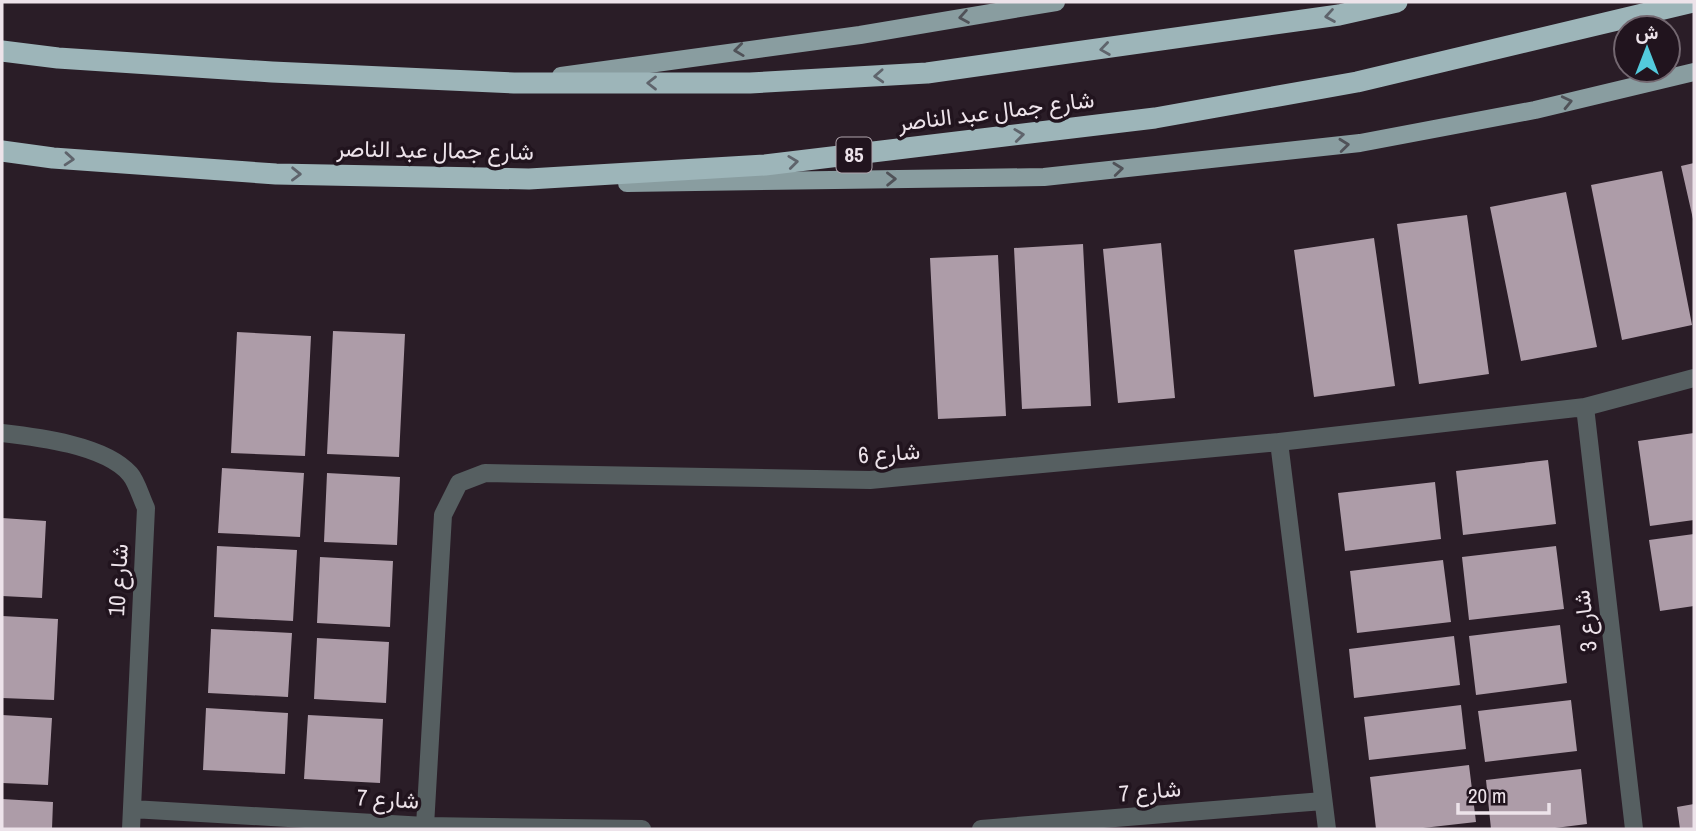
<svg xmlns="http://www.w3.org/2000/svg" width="1696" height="831" font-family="'Archivo Narrow',Vazirmatn,sans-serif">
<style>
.building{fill:#ad9ca8}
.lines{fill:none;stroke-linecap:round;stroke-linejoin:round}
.minor{stroke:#565f61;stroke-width:18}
.major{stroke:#899da0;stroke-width:18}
.highway{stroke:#9db5b9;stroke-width:21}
.oneway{stroke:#5f646c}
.oneway2{stroke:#505258}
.labels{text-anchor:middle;stroke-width:7;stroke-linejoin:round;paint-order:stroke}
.shield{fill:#21141e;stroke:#b0a5ad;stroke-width:2}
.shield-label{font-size:21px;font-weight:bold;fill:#ede3ea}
.street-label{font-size:23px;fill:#ede3ea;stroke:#21141e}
</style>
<rect width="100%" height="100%" fill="#2a1d27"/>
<path class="building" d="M 1694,163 L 1694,219 L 1693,219 L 1681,166 Z
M 1662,171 L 1692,325 L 1622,340 L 1591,185 Z
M 1566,192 L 1597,347 L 1521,361 L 1490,207 Z
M 1467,215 L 1489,374 L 1419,384 L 1397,224 Z
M 1374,238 L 1395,386 L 1314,397 L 1294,250 Z
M 1161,243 L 1175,398 L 1118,403 L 1103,249 Z
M 1083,244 L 1091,406 L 1022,409 L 1014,248 Z
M 998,255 L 1006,416 L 938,419 L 930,258 Z
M 333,331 L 405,334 L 399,457 L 327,454 Z
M 237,332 L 311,336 L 305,456 L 231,453 Z
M 1694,433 L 1694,520 L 1650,526 L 1638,441 Z
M 1548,460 L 1556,524 L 1463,535 L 1456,471 Z
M 222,468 L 304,473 L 300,537 L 218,533 Z
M 327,473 L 400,477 L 397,545 L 324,542 Z
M 1435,482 L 1441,539 L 1345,551 L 1338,493 Z
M 2,518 L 46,521 L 42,598 L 2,596 Z
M 1694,534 L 1694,606 L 1660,611 L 1649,540 Z
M 217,546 L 297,550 L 293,621 L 214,617 Z
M 1556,546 L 1564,609 L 1469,620 L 1462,557 Z
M 320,557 L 393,561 L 390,627 L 317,623 Z
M 1443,560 L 1451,622 L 1357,633 L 1350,571 Z
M 2,616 L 58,619 L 54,700 L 2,698 Z
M 1560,625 L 1567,683 L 1476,695 L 1469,636 Z
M 211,629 L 292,633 L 288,697 L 208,693 Z
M 1454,636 L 1460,685 L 1354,698 L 1349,649 Z
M 317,638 L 389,642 L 386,703 L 314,699 Z
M 1571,700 L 1577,751 L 1485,762 L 1478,711 Z
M 1461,705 L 1466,749 L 1369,760 L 1364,717 Z
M 206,708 L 288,713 L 285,774 L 203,770 Z
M 2,715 L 52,718 L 48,785 L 2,783 Z
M 308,715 L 383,719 L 380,783 L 304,779 Z
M 1469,765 L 1476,822 L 1414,829 L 1376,829 L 1370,777 Z
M 1581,769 L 1587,824 L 1547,829 L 1491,829 L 1486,780 Z
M 2,799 L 53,802 L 52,829 L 2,829 Z
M 1694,804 L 1694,829 L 1680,829 L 1677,807 Z"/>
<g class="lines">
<path class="minor" d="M 1585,407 L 1634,829
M 2,433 C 37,437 105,445 130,474 C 137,482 141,498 146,508 L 131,829
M 1279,442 L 1327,829
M 132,809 L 425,826 L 642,829
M 425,826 L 443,515 L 459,483 L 485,473 L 870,480 L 1279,442 L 1585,407 L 1694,378
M 981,829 L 1323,801"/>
<path class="major" d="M 561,76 L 860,35 L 1056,2
M 627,183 L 1044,177 L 1360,143 L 1535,110 L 1694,72"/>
<path class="highway" d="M 2,51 L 58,58 L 272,72 L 514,83 L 750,83 L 927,73 L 1339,15 L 1397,2
M 2,151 L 53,158 L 276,174 L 529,179 L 765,165 L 1155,118 L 1357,82 L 1693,2"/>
</g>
<defs><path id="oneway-chevron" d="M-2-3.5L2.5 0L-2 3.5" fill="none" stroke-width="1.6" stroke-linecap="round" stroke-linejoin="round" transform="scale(1.75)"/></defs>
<g class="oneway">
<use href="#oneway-chevron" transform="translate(1330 16) rotate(171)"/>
<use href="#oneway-chevron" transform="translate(1105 49) rotate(172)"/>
<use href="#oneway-chevron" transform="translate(879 76) rotate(177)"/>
<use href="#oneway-chevron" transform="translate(652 83) rotate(180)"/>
<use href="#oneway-chevron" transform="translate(1019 135) rotate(-7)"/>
<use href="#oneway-chevron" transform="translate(69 159) rotate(4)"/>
<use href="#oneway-chevron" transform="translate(793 162) rotate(-7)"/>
<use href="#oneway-chevron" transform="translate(296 174) rotate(1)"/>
</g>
<g class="oneway2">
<use href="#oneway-chevron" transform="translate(964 17) rotate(170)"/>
<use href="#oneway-chevron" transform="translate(739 50) rotate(173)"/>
<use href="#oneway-chevron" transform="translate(1567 102) rotate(-13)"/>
<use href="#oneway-chevron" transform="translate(1344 145) rotate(-6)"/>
<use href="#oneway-chevron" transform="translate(1118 169) rotate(-6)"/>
<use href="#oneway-chevron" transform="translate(891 179) rotate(-1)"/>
</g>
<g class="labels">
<rect class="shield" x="836.5" y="137.5" width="35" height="35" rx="5"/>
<g class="shield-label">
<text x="854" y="162">85</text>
</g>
<g class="street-label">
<text transform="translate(996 111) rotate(-7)" y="8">شارع جمال عبد الناصر</text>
<text transform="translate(435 150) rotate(1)" y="8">شارع جمال عبد الناصر</text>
<text transform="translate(889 453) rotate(-4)" y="8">شارع 6</text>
<text transform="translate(118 580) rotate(-87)" y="8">شارع 10</text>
<text transform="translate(1585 621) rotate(-97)" y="8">شارع 3</text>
<text transform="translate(1150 791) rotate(-5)" y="8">شارع 7</text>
<text transform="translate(388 799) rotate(3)" y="8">شارع 7</text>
</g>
</g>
<rect width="1696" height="831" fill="none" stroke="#ede3ea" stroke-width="7"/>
<g transform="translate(1647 49)"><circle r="33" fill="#21141e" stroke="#736770" stroke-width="2"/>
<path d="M0-5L12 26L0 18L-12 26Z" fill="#53cadc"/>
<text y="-10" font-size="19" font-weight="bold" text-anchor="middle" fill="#ede3ea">ش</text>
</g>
<path d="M1458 803v10h91v-10" fill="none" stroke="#ede3ea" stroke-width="3.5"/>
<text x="1468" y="803" font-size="21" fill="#ede3ea" stroke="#21141e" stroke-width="5" paint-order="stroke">20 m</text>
</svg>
